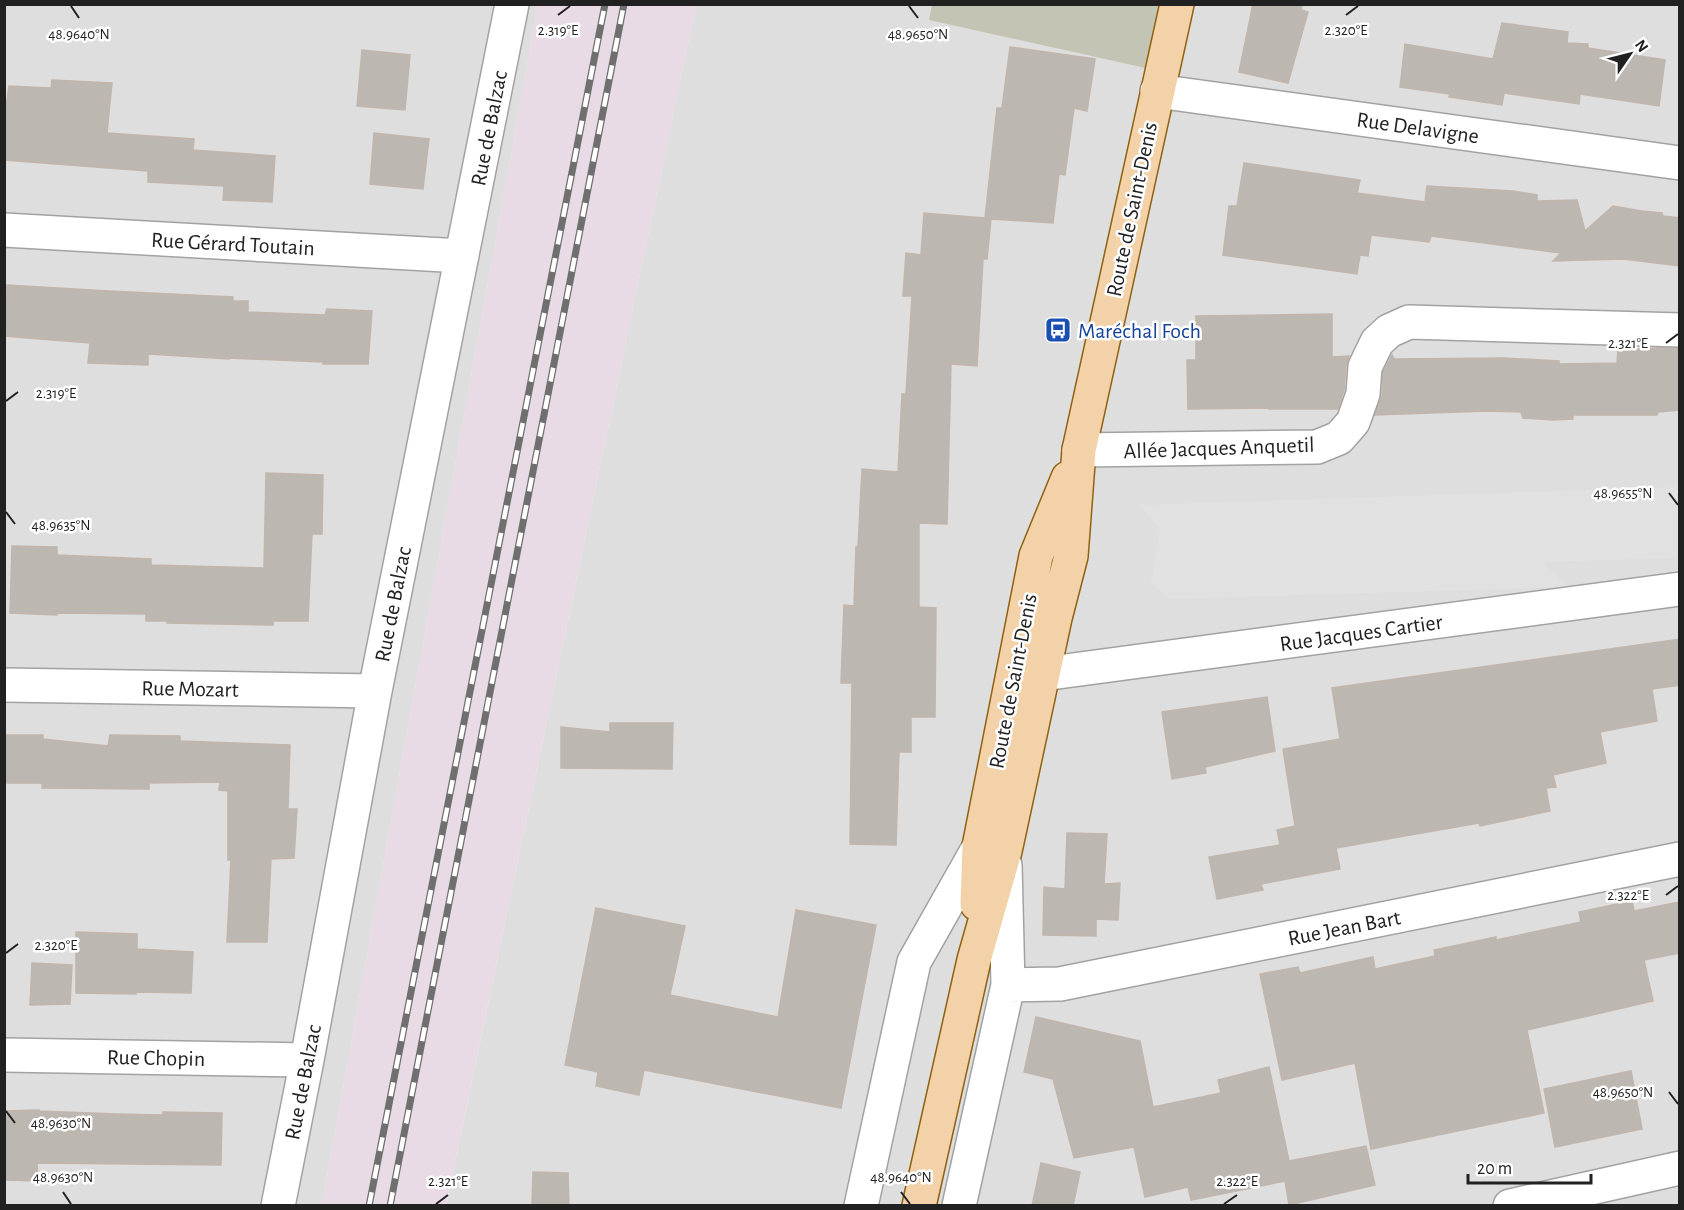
<svg xmlns="http://www.w3.org/2000/svg" width="1684" height="1210" font-family="'Alegreya Sans',sans-serif">
<style>
.residential{fill:#dfdede}
.industrial{fill:#e9dbe6}
.construction{fill:#c4c4b4}
.parking{fill:#e1e1e1}
.building{fill:#bdb7b1;stroke:#c1b5ac;stroke-width:1.5}
.lines{fill:none;stroke-linecap:round;stroke-linejoin:round}
.minor-casing{stroke:#a2a2a2;stroke-width:36}
.primary-casing{stroke:#8f610f;stroke-width:36}
.minor{stroke:#fff;stroke-width:33}
.primary{stroke:#f3d2aa;stroke-width:33}
.rail-casing{stroke:#6f6f6f;stroke-width:7}
.rail{stroke:#fff;stroke-width:4.5;stroke-dasharray:14;stroke-linecap:butt}
.ticks{fill:none;stroke:#212121;stroke-width:2}
.labels{text-anchor:middle;stroke-width:5;stroke-linejoin:round;paint-order:stroke}
.street-label{font-size:22px;fill:#212121;stroke:#fff}
.transit-label{font-size:22px;fill:#164399;stroke:#fff;text-anchor:start}
.ticks-label{font-size:15px;text-anchor:middle;fill:#212121;stroke:#fff;stroke-width:5;stroke-linejoin:round;paint-order:stroke}
</style>
<rect width="100%" height="100%" fill="#f0ede8"/>
<path class="residential" d="M 5,5 L 538,5 L 322,1205 L 5,1206 Z
M 696,5 L 1679,5 L 1679,1205 L 446,1206 Z"/>
<path class="industrial" d="M 538,5 L 696,5 L 446,1205 L 322,1205 Z"/>
<path class="construction" d="M 932,5 L 1158,5 L 1150,69 L 929,20 Z"/>
<path class="parking" d="M 1679,487 L 1679,558 L 1541,562 L 1568,587 L 1171,599 L 1151,583 L 1160,530 L 1140,505 Z"/>
<path class="building" d="M 1253,4 L 1302,4 L 1301,10 L 1308,12 L 1288,83 L 1239,72 Z
M 1502,23 L 1568,32 L 1567,43 L 1588,44 L 1588,48 L 1665,60 L 1659,106 L 1580,94 L 1579,104 L 1504,93 L 1502,105 L 1449,97 L 1450,94 L 1400,87 L 1405,44 L 1493,59 Z
M 1010,47 L 1095,59 L 1087,111 L 1074,108 L 1065,175 L 1059,174 L 1053,223 L 991,219 L 987,259 L 983,259 L 977,366 L 951,364 L 947,524 L 919,523 L 919,607 L 936,608 L 935,717 L 911,717 L 911,752 L 899,752 L 896,845 L 850,844 L 852,683 L 841,683 L 844,605 L 854,606 L 856,547 L 858,547 L 862,469 L 898,472 L 902,394 L 906,394 L 912,296 L 903,296 L 906,253 L 921,255 L 924,213 L 985,218 L 997,108 L 1002,108 Z
M 362,50 L 410,55 L 405,110 L 357,106 Z
M 52,80 L 112,83 L 107,133 L 194,139 L 193,150 L 275,156 L 272,202 L 223,200 L 224,186 L 148,182 L 148,171 L 4,160 L 4,121 L 9,86 L 51,88 Z
M 374,133 L 429,139 L 423,189 L 370,184 Z
M 1244,163 L 1360,180 L 1357,193 L 1425,202 L 1427,186 L 1513,191 L 1537,195 L 1537,201 L 1577,200 L 1585,231 L 1613,206 L 1642,211 L 1662,213 L 1663,216 L 1680,218 L 1680,266 L 1623,259 L 1553,261 L 1561,253 L 1431,236 L 1429,242 L 1371,235 L 1368,256 L 1360,255 L 1357,274 L 1223,255 L 1229,206 L 1237,206 Z
M 7,285 L 109,291 L 233,297 L 233,301 L 248,301 L 248,312 L 325,315 L 327,309 L 372,311 L 368,364 L 323,364 L 323,362 L 229,358 L 229,359 L 148,354 L 148,365 L 88,363 L 90,343 L 4,336 Z
M 1332,314 L 1332,357 L 1349,356 L 1346,366 L 1344,390 L 1338,409 L 1269,409 L 1269,408 L 1188,409 L 1187,360 L 1196,360 L 1196,316 Z
M 1659,348 L 1680,349 L 1680,410 L 1658,412 L 1657,415 L 1573,415 L 1573,419 L 1553,420 L 1523,418 L 1521,412 L 1488,411 L 1375,415 L 1382,396 L 1383,372 L 1392,355 L 1394,359 L 1503,358 L 1559,361 L 1559,364 L 1617,363 L 1618,350 Z
M 266,473 L 323,475 L 322,534 L 312,534 L 308,621 L 273,621 L 273,625 L 167,623 L 167,621 L 146,621 L 146,614 L 57,613 L 57,615 L 10,613 L 12,546 L 57,547 L 57,555 L 151,559 L 151,565 L 264,568 Z
M 1680,639 L 1680,685 L 1652,689 L 1657,721 L 1600,732 L 1606,763 L 1553,775 L 1556,787 L 1546,788 L 1550,811 L 1480,826 L 1479,823 L 1336,848 L 1340,869 L 1261,884 L 1263,890 L 1217,899 L 1209,857 L 1280,845 L 1277,830 L 1295,826 L 1283,749 L 1340,739 L 1332,688 Z
M 1267,697 L 1275,751 L 1205,767 L 1206,773 L 1172,779 L 1162,712 Z
M 610,723 L 673,723 L 672,769 L 561,768 L 561,727 L 610,732 Z
M 4,735 L 43,735 L 43,739 L 108,746 L 110,735 L 180,736 L 180,741 L 290,745 L 288,809 L 297,809 L 294,858 L 271,859 L 267,942 L 227,942 L 231,860 L 228,860 L 228,791 L 219,790 L 220,782 L 149,783 L 149,789 L 42,788 L 42,783 L 4,783 Z
M 1067,833 L 1107,834 L 1104,884 L 1120,883 L 1118,920 L 1096,919 L 1096,936 L 1043,935 L 1044,887 L 1065,889 Z
M 1632,901 L 1634,911 L 1680,902 L 1680,953 L 1644,960 L 1653,1001 L 1527,1030 L 1544,1113 L 1371,1149 L 1355,1063 L 1282,1080 L 1260,974 L 1298,967 L 1300,973 L 1373,957 L 1375,969 L 1435,956 L 1434,950 L 1496,937 L 1496,940 L 1581,922 L 1579,912 Z
M 596,908 L 685,926 L 670,995 L 778,1017 L 796,910 L 876,925 L 841,1108 L 644,1070 L 639,1095 L 596,1086 L 598,1072 L 565,1065 Z
M 76,932 L 137,934 L 137,949 L 193,952 L 191,993 L 136,992 L 136,994 L 76,993 Z
M 32,963 L 72,965 L 70,1004 L 30,1005 Z
M 1036,1017 L 1140,1041 L 1153,1107 L 1221,1093 L 1218,1080 L 1269,1067 L 1289,1161 L 1366,1146 L 1375,1185 L 1289,1205 L 1285,1181 L 1191,1200 L 1188,1187 L 1145,1197 L 1134,1147 L 1074,1158 L 1053,1079 L 1024,1072 Z
M 1631,1071 L 1642,1129 L 1555,1147 L 1544,1089 Z
M 39,1110 L 39,1111 L 116,1114 L 163,1115 L 163,1112 L 222,1113 L 221,1165 L 37,1163 L 38,1181 L 4,1180 L 4,1111 Z
M 1041,1163 L 1080,1172 L 1073,1206 L 1032,1206 Z
M 533,1172 L 568,1173 L 569,1206 L 532,1206 Z"/>
<g class="lines">
<defs>
<path id="minor" d="M 1157,91 L 1680,163
M 4,230 L 462,256
M 1079,450 L 1317,447 L 1339,438 L 1353,422 L 1363,394 L 1365,367 L 1377,342 L 1389,331 L 1409,322 L 1680,330
M 1043,674 L 1680,589
M 4,685 L 375,691
M 1008,985 L 1060,984 L 1680,859
M 4,1055 L 307,1060
M 278,1206 L 307,1060 L 375,691 L 512,4
M 861,1206 L 914,962 L 979,847
M 959,1206 L 1008,985 L 1005,865
M 1510,1206 L 1680,1168"/>
<path id="primary" d="M 977,904 L 979,847 L 1036,556 L 1068,478
M 919,1206 L 974,960 L 1005,851 L 1055,618 L 1071,556 L 1079,450 L 1177,4"/>
</defs>
<use href="#minor" class="minor-casing"/>
<use href="#primary" class="primary-casing"/>
<use href="#minor" class="minor"/>
<use href="#primary" class="primary"/>
<defs>
<path id="rail" d="M 369,1206 L 605,4
M 390,1206 L 624,4"/>
</defs>
<use href="#rail" class="rail-casing"/>
<use href="#rail" class="rail"/>
</g>
<path class="ticks" d="M 71,6 L 79,18M 909,6 L 918,18M 558,15 L 570,6M 1346,15 L 1358,6M 1666,343 L 1678,334M 6,401 L 18,392M 1669,493 L 1678,505M 6,512 L 15,524M 1666,895 L 1678,886M 6,953 L 18,944M 1669,1092 L 1678,1104M 6,1111 L 15,1123M 63,1192 L 71,1204M 901,1192 L 910,1204M 436,1204 L 448,1195M 1224,1204 L 1237,1195"/>
<defs>
<symbol id="bus-square" viewBox="-11 -11 22 22"><rect x="-9" y="-9" width="18" height="18" rx="4" fill="#1a4fb4" stroke="#fff"/><path d="M-5-6H5V4H4V6H2V4H-2V6H-4V4H-5ZM-3.5-4V0h7V-4ZM-3.5 1.2v1.5H-2V1.2ZM2 1.2v1.5H3.5V1.2Z" fill="#fff"/></symbol>
</defs>
<g fill-rule="evenodd">
<use href="#bus-square" x="1043" y="315" width="30" height="30"/>
</g>
<g class="labels">
<g class="street-label">
<text transform="translate(1418 127) rotate(8)" y="8">Rue Delavigne</text>
<text transform="translate(488 128) rotate(-79)" y="8">Rue de Balzac</text>
<text transform="translate(1131 209) rotate(-78)" y="8">Route de Saint-Denis</text>
<text transform="translate(233 243) rotate(3)" y="8">Rue Gérard Toutain</text>
<text transform="translate(1219 447) rotate(-2)" y="8">Allée Jacques Anquetil</text>
<text transform="translate(392 604) rotate(-79)" y="8">Rue de Balzac</text>
<text transform="translate(1361 632) rotate(-8)" y="8">Rue Jacques Cartier</text>
<text transform="translate(1012 681) rotate(-79)" y="8">Route de Saint-Denis</text>
<text transform="translate(190 688) rotate(1)" y="8">Rue Mozart</text>
<text transform="translate(1344 927) rotate(-11)" y="8">Rue Jean Bart</text>
<text transform="translate(156 1057) rotate(1)" y="8">Rue Chopin</text>
<text transform="translate(302 1082) rotate(-79)" y="8">Rue de Balzac</text>
</g>
<g class="transit-label">
<text x="1078" y="338">Maréchal Foch</text>
</g>
</g>
<g class="ticks-label">
<text x="558" y="35">2.319°E</text>
<text x="1346" y="35">2.320°E</text>
<text x="79" y="39">48.9640°N</text>
<text x="918" y="39">48.9650°N</text>
<text x="1628" y="348">2.321°E</text>
<text x="56" y="398">2.319°E</text>
<text x="1623" y="498">48.9655°N</text>
<text x="61" y="530">48.9635°N</text>
<text x="1628" y="900">2.322°E</text>
<text x="56" y="950">2.320°E</text>
<text x="1623" y="1097">48.9650°N</text>
<text x="61" y="1128">48.9630°N</text>
<text x="63" y="1182">48.9630°N</text>
<text x="901" y="1182">48.9640°N</text>
<text x="448" y="1186">2.321°E</text>
<text x="1237" y="1186">2.322°E</text>
</g>
<rect width="1684" height="1210" fill="none" stroke="#212121" stroke-width="12"/>
<g transform="translate(1630 54) rotate(55)" stroke="#ffffff" stroke-width="4.5" paint-order="stroke">
<path d="M0-4.5L10 22L0 15L-10 22Z" fill="#212121"/>
<text y="-9" font-size="16" font-weight="bold" text-anchor="middle" fill="#212121">N</text>
</g>
<path d="M1468 1174v9h123v-9" fill="none" stroke="#212121" stroke-width="3"/>
<text x="1477" y="1174" font-size="18" fill="#212121" stroke="#ffffff" stroke-width="4.5" paint-order="stroke">20 m</text>
</svg>
